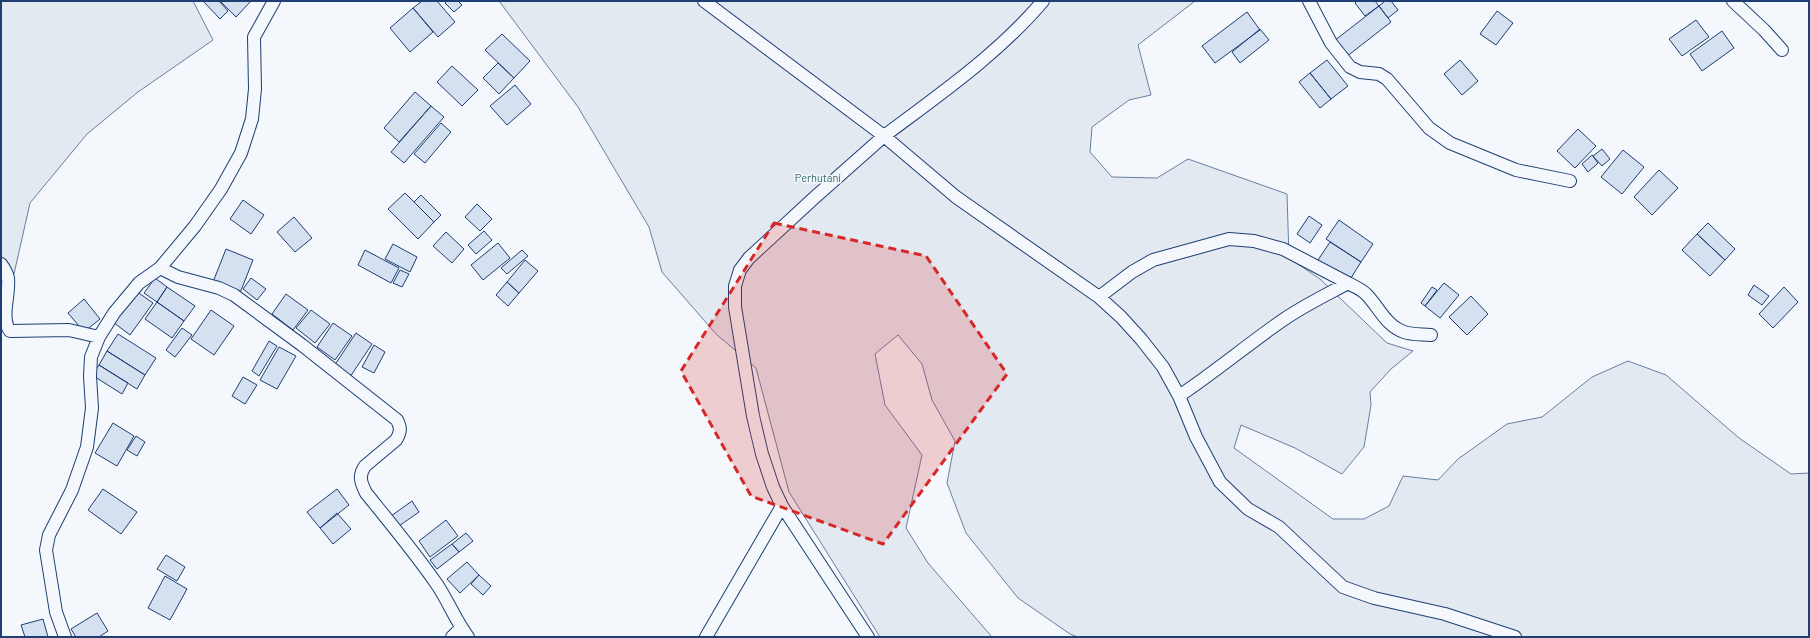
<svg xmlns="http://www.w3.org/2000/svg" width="1810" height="638" font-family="Barlow,sans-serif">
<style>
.green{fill:#e3e9f0;stroke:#687fa3}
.building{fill:#d5e0f0;stroke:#1d3f73}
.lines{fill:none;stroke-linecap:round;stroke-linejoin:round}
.minor-casing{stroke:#1d3f73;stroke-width:14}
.minor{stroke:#f4f7fb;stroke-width:12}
.marked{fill:#d62828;fill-opacity:0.2;stroke:#d62828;stroke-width:3;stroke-dasharray:8 5;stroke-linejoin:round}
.labels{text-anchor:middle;stroke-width:3;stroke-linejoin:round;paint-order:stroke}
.park-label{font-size:11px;fill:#2c6c60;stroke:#f4f7fb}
</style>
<rect width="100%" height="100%" fill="#f4f7fb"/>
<path class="green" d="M 1,1 L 193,1 L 213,40 L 138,92 L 87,134 L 30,203 L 14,274 L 1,284 Z
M 499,1 L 1195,1 L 1138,45 L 1151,95 L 1129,100 L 1092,127 L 1090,152 L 1112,177 L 1157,178 L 1188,159 L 1287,194 L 1289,258 L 1320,279 L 1387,343 L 1413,351 L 1391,369 L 1370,392 L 1371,405 L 1364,447 L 1342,474 L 1295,448 L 1241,425 L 1234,448 L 1333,519 L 1364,519 L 1389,506 L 1403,476 L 1438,480 L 1458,459 L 1507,424 L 1542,417 L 1592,377 L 1628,361 L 1666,375 L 1739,438 L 1791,474 L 1809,473 L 1809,637 L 1078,637 L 1070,634 L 1018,598 L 966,533 L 947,483 L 955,441 L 932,400 L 922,364 L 898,335 L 875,354 L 885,405 L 922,455 L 906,528 L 928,563 L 992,637 L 880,637 L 789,492 L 756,368 L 716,334 L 662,272 L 649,227 L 578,107 Z"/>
<path class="building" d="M 203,1 L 219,1 L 228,11 L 220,19 Z
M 220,1 L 251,1 L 236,17 Z
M 422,1 L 437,1 L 455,22 L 438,37 L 413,8 Z
M 447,1 L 458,1 L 462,5 L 454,12 L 445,3 Z
M 1357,1 L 1375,1 L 1379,6 L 1365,16 L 1355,3 Z
M 1385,1 L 1391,1 L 1398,10 L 1388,18 L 1379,6 Z
M 1379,6 L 1391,22 L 1346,57 L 1334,41 Z
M 413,8 L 433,32 L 410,52 L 390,28 Z
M 1497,11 L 1513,23 L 1496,45 L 1480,34 Z
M 1247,12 L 1260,30 L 1215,63 L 1202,46 Z
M 1696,20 L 1709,37 L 1682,56 L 1669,39 Z
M 1260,29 L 1269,40 L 1240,63 L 1232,52 Z
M 1722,31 L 1734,48 L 1702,71 L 1690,54 Z
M 502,34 L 530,61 L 514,78 L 485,50 Z
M 1327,60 L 1348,86 L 1331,99 L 1310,73 Z
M 1460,60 L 1478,81 L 1462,95 L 1444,74 Z
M 498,63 L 514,78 L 499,94 L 483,78 Z
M 452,66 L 478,90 L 462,106 L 437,82 Z
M 1310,73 L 1331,99 L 1320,108 L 1299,82 Z
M 515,85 L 531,104 L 507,125 L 490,106 Z
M 415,92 L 431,106 L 399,142 L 384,128 Z
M 431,106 L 444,117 L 404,163 L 391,152 Z
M 441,123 L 451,132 L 425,163 L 414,154 Z
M 1578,129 L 1596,146 L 1575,168 L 1557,151 Z
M 1602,149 L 1610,159 L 1602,166 L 1593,156 Z
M 1623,150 L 1644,167 L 1622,194 L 1601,177 Z
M 1592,155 L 1598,163 L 1588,172 L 1582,164 Z
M 1659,170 L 1678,188 L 1652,215 L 1634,197 Z
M 405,193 L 434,222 L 418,239 L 388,209 Z
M 421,195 L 441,215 L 434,222 L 414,202 Z
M 243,200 L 264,215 L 251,234 L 230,219 Z
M 477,204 L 492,219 L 480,231 L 465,217 Z
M 1309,216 L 1322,225 L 1310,243 L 1297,234 Z
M 294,217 L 312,238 L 295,252 L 277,232 Z
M 1339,220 L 1373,244 L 1361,262 L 1326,239 Z
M 1708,223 L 1735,249 L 1725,260 L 1697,234 Z
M 484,231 L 492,240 L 476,254 L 468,245 Z
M 446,232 L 464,249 L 452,263 L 433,246 Z
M 1697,234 L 1725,260 L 1710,276 L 1682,250 Z
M 1330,242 L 1361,262 L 1349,281 L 1318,260 Z
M 498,243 L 510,258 L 483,280 L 471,265 Z
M 393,244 L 417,257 L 410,272 L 385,259 Z
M 226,249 L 253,260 L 240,293 L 213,282 Z
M 365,250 L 399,268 L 391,283 L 358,265 Z
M 522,250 L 528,256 L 507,274 L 501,268 Z
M 525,260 L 538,271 L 519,293 L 507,282 Z
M 400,270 L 409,274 L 402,287 L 393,283 Z
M 155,278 L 167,287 L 157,302 L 144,293 Z
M 251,278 L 266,289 L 257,300 L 243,289 Z
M 507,282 L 519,293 L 508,306 L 496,295 Z
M 1444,283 L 1459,295 L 1440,318 L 1425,306 Z
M 1754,285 L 1769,296 L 1762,305 L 1748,295 Z
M 167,287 L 195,306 L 184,321 L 157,302 Z
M 1432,287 L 1437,290 L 1425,306 L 1421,303 Z
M 1784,287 L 1798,302 L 1773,328 L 1759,314 Z
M 136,291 L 153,303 L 130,335 L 113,322 Z
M 286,294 L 308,310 L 293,330 L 272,314 Z
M 1471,296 L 1488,314 L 1467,335 L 1449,317 Z
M 84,299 L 100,319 L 84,332 L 68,313 Z
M 157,302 L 184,321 L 172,338 L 145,319 Z
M 211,310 L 234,326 L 214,355 L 191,339 Z
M 311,310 L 330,324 L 315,343 L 296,328 Z
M 333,323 L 352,336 L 335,360 L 317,347 Z
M 182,328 L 192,335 L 175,357 L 166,350 Z
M 356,333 L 372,344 L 350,377 L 334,366 Z
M 118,334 L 156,358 L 145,375 L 107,351 Z
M 269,341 L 277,346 L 259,376 L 252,371 Z
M 374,345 L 385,352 L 374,373 L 362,367 Z
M 279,347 L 296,356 L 277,389 L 260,380 Z
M 107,351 L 145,375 L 137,389 L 99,365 Z
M 99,365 L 128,383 L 122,394 L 92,375 Z
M 243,377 L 257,385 L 245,404 L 232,396 Z
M 113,423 L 134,436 L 117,466 L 95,453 Z
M 136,436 L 145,442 L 137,456 L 127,450 Z
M 103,489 L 137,512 L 121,534 L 88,510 Z
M 337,489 L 349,505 L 320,528 L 307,512 Z
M 412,501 L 419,512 L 399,526 L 391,516 Z
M 337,513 L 351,529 L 333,544 L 320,528 Z
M 446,520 L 458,536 L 430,557 L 419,541 Z
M 466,533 L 473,541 L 459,552 L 452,544 Z
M 452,544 L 459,552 L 437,569 L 430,560 Z
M 166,555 L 185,567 L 177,581 L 157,569 Z
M 467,562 L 479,575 L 460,593 L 447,579 Z
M 479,575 L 491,586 L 483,595 L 471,584 Z
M 165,576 L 187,589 L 170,620 L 148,608 Z
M 97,613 L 108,631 L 99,637 L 76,637 L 71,629 Z
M 43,619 L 48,637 L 25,637 L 21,625 Z"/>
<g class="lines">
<defs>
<path id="minor" d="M 704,1 L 884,136 C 940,94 998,54 1043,1
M 1309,1 L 1331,43 L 1350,67 L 1360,72 L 1379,74 L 1387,79 L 1429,128 L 1450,143 L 1516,170 L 1570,181
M 1733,1 L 1764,30 L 1782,50
M 1,264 C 4,268 7,273 8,278 C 10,295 0,318 10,331 L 69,330 L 99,337
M 160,268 L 178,277 L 219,288 L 234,295 L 302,345 L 397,420 C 401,428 401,432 396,440 L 365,466 C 358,476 361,483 366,493 C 391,524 416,554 438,586 C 449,603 456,621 468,637
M 1099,297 L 1132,272 L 1153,260 L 1229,239 L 1254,241 L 1283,249 L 1348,283
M 1179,396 C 1215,372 1248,344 1283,320 C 1303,306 1326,295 1348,283 C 1355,287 1361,289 1366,294 C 1379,307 1385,325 1404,332 C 1412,335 1422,334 1431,335
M 65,637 L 56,612 L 46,550 L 49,535 L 72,490 L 87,447 L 92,408 L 90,376 L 91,357 L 99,337 L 114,313 L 139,283 L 160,268 L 195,226 L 221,189 L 241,153 L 252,119 L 255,89 L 254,37 L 274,1
M 452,637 L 461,628
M 706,637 L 782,506
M 868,637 L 782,506 L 773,487 L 762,454 L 753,416 L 735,307 L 735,286 L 740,270 L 749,258 L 814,198 L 884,136 L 956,197 L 1099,297 L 1121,317 L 1141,339 L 1163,367 L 1179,396 L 1196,437 L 1220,482 L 1248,509 L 1279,527 L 1343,587 L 1374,598 L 1445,614 L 1515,637"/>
</defs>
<use href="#minor" class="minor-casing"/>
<use href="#minor" class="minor"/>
</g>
<path class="marked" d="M 774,223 L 926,256 L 1007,374 L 883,544 L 751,496 L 681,371 Z"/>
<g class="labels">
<g class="park-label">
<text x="818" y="182">Perhutani</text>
</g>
</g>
<rect width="1810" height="638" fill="none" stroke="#1d3f73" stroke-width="4"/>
</svg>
